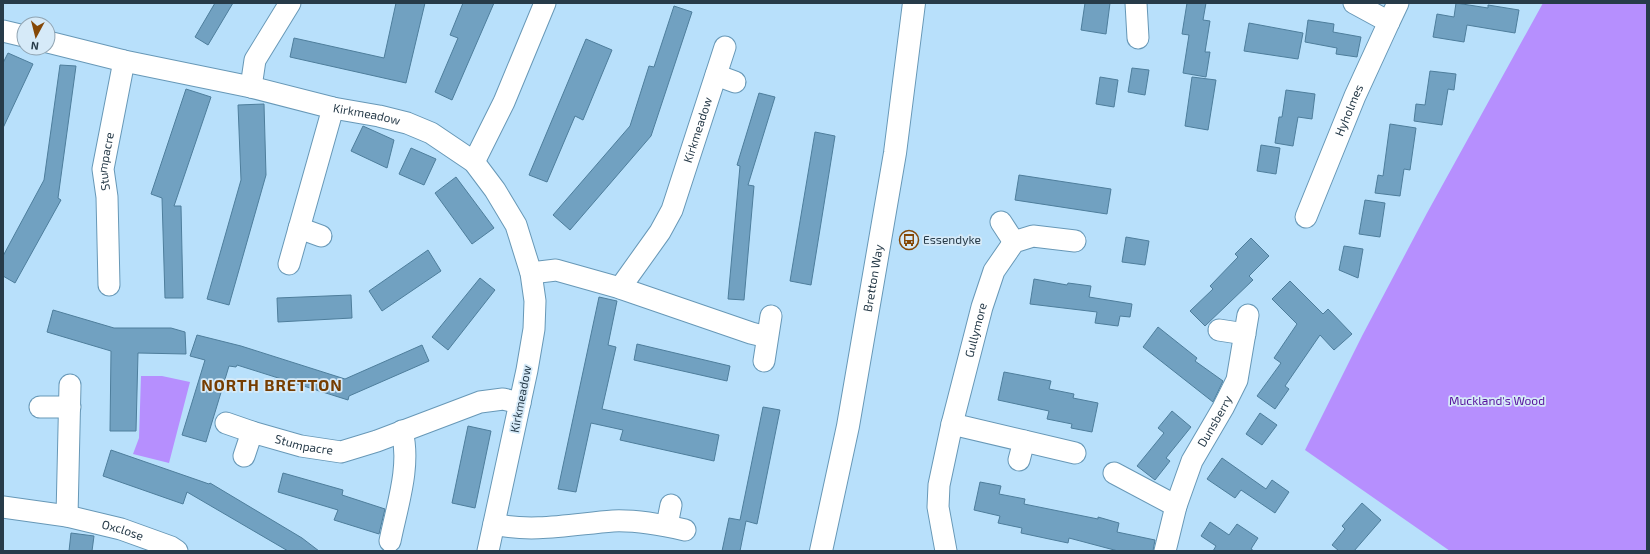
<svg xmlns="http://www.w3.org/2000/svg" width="1650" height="554" font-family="'Exo 2',sans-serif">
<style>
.green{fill:#b68ffe}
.building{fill:#71a1c1;stroke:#4e7e9c}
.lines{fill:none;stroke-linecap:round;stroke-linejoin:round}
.street-casing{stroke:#6798b7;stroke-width:23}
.secondary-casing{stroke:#6798b7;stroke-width:24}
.street{stroke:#fff;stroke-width:21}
.secondary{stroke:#fff;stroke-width:22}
.labels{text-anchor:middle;stroke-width:3.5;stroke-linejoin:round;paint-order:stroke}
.street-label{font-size:12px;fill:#273b49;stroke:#d6eaf8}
.poi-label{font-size:12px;fill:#273b49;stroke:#d6eaf8;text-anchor:start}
.park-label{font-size:12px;fill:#57139d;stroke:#d6eaf8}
.district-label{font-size:16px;font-weight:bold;letter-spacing:1px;fill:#753d01;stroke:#d6eaf8}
</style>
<rect width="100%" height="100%" fill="#b8e0fb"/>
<path class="green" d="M 1543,3 L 1647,3 L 1647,551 L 1450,551 L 1305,450 L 1362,336 L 1427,213 Z
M 141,376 L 162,376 L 190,382 L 169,463 L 133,454 L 139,438 Z"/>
<path class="building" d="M 215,3 L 233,3 L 208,45 L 195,37 Z
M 396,3 L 425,3 L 406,83 L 290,57 L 294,38 L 384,58 Z
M 463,3 L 494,3 L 452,100 L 435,92 L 458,38 L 450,35 Z
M 1085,3 L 1110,3 L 1106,34 L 1081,30 Z
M 1187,3 L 1206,3 L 1203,20 L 1210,21 L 1205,52 L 1210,52 L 1206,77 L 1183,73 L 1189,35 L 1182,34 Z
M 1456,3 L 1488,8 L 1488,5 L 1519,10 L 1515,33 L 1467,25 L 1464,42 L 1433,37 L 1437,14 L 1454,17 Z
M 674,6 L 692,12 L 651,136 L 570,230 L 553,215 L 630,126 L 649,66 L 654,67 Z
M 1308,20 L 1334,24 L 1333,32 L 1361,37 L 1357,57 L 1336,54 L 1337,48 L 1305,42 Z
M 1249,23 L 1303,33 L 1298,59 L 1244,51 Z
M 586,39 L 612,50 L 583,120 L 575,116 L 547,182 L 529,175 Z
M 8,53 L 33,64 L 3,128 L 3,63 Z
M 60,65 L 76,66 L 58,198 L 61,200 L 15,283 L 3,276 L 3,256 L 44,180 Z
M 1132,68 L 1149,70 L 1145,95 L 1128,92 Z
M 1430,71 L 1456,74 L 1454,90 L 1448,89 L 1442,125 L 1414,121 L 1416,104 L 1425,105 Z
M 1100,77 L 1118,80 L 1114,107 L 1096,104 Z
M 1192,77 L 1216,80 L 1208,130 L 1185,126 Z
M 186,89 L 211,97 L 174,206 L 181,206 L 183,298 L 165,298 L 162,198 L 151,194 Z
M 1286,90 L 1315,94 L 1312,119 L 1298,117 L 1293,146 L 1275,143 L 1279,117 L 1282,117 Z
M 759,93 L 775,97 L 748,185 L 754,186 L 744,300 L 728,299 L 740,166 L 737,165 Z
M 264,104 L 266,175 L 229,305 L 207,299 L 241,180 L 238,105 Z
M 1390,124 L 1416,128 L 1410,170 L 1404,169 L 1400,196 L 1375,193 L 1378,175 L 1383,176 Z
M 363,126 L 394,140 L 387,168 L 351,151 Z
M 815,132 L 835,136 L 811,285 L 790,281 Z
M 1261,145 L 1280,148 L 1276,174 L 1257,171 Z
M 411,148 L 436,159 L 424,185 L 399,174 Z
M 1019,175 L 1111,189 L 1107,214 L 1015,200 Z
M 456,177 L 494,228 L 472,244 L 435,193 Z
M 1365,200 L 1385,203 L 1380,237 L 1359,234 Z
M 1126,237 L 1149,241 L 1145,265 L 1122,262 Z
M 1251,238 L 1269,256 L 1249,276 L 1253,280 L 1205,326 L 1190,311 L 1213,289 L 1210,286 L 1238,257 L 1235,254 Z
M 1344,246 L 1363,249 L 1358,278 L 1339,270 Z
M 428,250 L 441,271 L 382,311 L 369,291 Z
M 480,278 L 495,290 L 448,350 L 432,337 Z
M 1034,279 L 1067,285 L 1068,283 L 1091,286 L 1089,297 L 1132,304 L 1130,317 L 1120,316 L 1118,326 L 1095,323 L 1097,312 L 1030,304 Z
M 1290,281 L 1323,314 L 1328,309 L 1352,334 L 1334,350 L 1320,335 L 1285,386 L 1289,389 L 1275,409 L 1257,396 L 1281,363 L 1274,358 L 1297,324 L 1272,299 Z
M 351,295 L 352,318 L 278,322 L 277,298 Z
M 599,297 L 617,301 L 608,345 L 616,347 L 602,409 L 719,435 L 714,461 L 620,440 L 623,430 L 591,423 L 576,492 L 558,489 Z
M 53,310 L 114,328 L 171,328 L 185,332 L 186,354 L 138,353 L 136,431 L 110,431 L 111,351 L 47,332 Z
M 1158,327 L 1197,358 L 1195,361 L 1223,381 L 1213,402 L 1143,347 Z
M 197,335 L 241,346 L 345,379 L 422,345 L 429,361 L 349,396 L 348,400 L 237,365 L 236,367 L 229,366 L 206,442 L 182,435 L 205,360 L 190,356 Z
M 637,344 L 730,366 L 727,381 L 634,360 Z
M 1004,372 L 1051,381 L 1049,389 L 1074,394 L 1073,398 L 1098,403 L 1092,432 L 1071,428 L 1072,424 L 1047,419 L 1049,411 L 998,400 Z
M 763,407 L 780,410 L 757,524 L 746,521 L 740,551 L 722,551 L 729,518 L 740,520 Z
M 1172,411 L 1191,427 L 1166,458 L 1170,461 L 1155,480 L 1137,466 L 1164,433 L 1158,428 Z
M 1260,413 L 1277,425 L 1262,445 L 1246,434 Z
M 468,426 L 491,431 L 475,508 L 452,503 Z
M 111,450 L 209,484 L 210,483 L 302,538 L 319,551 L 288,551 L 187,492 L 183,504 L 103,476 Z
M 1222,458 L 1266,489 L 1272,480 L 1289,492 L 1275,513 L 1241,490 L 1235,498 L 1207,479 Z
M 283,473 L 343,490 L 342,495 L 385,509 L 379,534 L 334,520 L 338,510 L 278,492 Z
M 980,482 L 1001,486 L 999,494 L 1025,499 L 1024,504 L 1098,519 L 1098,517 L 1119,523 L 1117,532 L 1155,540 L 1153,551 L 1118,551 L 1069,538 L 1068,543 L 1021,533 L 1022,528 L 998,523 L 1000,516 L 974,510 Z
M 1362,503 L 1381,520 L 1354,551 L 1339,551 L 1332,545 L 1345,529 L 1342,526 Z
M 1210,522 L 1229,535 L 1237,524 L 1258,538 L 1251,549 L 1254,551 L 1213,551 L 1216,546 L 1201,536 Z
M 71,533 L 94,536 L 92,551 L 69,551 Z"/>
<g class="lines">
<defs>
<g id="street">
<path d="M 1136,3 L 1138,38"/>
<path d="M 1354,3 L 1389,22 L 1398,3"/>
<path d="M 3,31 L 24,36"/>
<path id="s1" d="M 48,42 L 124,61 L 251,87 L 333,108 L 379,116 L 407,123 L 431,133 L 474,162 L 495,190 L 516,225 L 531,273 L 535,301 L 534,329 L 527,370 L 488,551"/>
<path d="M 716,75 L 735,82"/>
<path d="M 251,87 L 255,60 L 290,3"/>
<path d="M 474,162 L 504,102 L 545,3"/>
<path id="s2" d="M 1306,217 L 1355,96 L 1389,22"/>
<path d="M 1001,222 L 1014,242"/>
<path d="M 299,228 L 321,236"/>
<path d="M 289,264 L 333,108"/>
<path d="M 531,273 L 556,270 L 620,288 L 751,333 L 767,337"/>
<path id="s3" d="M 109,285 L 107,197 L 103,169 L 124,61"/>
<path id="s4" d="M 620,288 L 660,232 L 672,210 L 725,47"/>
<path d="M 1219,330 L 1245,334"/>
<path d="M 764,361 L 771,316"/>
<path d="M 40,407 L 70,407"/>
<path d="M 226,423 L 252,432"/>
<path d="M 952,424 L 1075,453"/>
<path id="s5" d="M 244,456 L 252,432 L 301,446 L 341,452 L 377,441 L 480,402 L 503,399 L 520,403"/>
<path d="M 1019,460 L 1024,441"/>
<path d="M 1114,473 L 1176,506"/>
<path id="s6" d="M 3,507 L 67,516 L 121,529 L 171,547 L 177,551"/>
<path d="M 67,516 L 70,385"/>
<path d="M 494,524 C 532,533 574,524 613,521 C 635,520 663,525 685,530"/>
<path d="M 667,525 L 671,505"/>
<path d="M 390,541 C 397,506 411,466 402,431"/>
<path id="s7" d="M 946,551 L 938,507 L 939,485 L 952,424 L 982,307 L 994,271 L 1014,242 L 1033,236 L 1075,241"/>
<path id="s8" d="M 1165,551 L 1176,506 L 1192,461 L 1223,408 L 1237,380 L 1248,315"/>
</g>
<g id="secondary">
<path id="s9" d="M 821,551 L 848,426 L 895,153 L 914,3"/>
</g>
</defs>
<use href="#street" class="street-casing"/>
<use href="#secondary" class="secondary-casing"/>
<use href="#street" class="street"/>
<use href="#secondary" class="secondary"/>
</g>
<defs>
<symbol id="bus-ring" viewBox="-11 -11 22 22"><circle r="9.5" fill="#d6eaf8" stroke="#854807" stroke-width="1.5"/><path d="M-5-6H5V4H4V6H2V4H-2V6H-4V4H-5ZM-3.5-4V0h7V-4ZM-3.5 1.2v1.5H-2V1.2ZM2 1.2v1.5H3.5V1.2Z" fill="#854807"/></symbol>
</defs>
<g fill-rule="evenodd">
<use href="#bus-ring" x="898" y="229" width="22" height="22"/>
</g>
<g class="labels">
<g class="street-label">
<text dy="4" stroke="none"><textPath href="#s2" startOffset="115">Hyholmes</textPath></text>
<text dy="4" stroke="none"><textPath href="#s1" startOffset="327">Kirkmeadow</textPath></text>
<text dy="4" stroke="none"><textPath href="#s4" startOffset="178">Kirkmeadow</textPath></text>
<text dy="4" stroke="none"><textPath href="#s3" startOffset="124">Stumpacre</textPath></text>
<text dy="4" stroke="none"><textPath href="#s9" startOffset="278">Bretton Way</textPath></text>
<text dy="4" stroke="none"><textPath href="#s7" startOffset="226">Gullymore</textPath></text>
<text transform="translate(521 399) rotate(-79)" y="4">Kirkmeadow</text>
<text dy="4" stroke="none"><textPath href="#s8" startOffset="140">Dunsberry</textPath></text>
<text dy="4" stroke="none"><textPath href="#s5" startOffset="79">Stumpacre</textPath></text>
<text dy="4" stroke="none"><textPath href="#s6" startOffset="122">Oxclose</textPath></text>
</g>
<g class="poi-label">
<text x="923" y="244">Essendyke</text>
</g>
<g class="park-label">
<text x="1497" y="405">Muckland's Wood</text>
</g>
<g class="district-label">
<text x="272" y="391">NORTH BRETTON</text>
</g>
</g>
<rect width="1650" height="554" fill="none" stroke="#273b49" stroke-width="8"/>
<g transform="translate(36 36) rotate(187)"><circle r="19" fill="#d6eaf8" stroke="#90a4b2"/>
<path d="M0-3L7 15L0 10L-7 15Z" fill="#854807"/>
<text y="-6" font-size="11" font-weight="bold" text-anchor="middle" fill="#273b49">N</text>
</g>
</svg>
